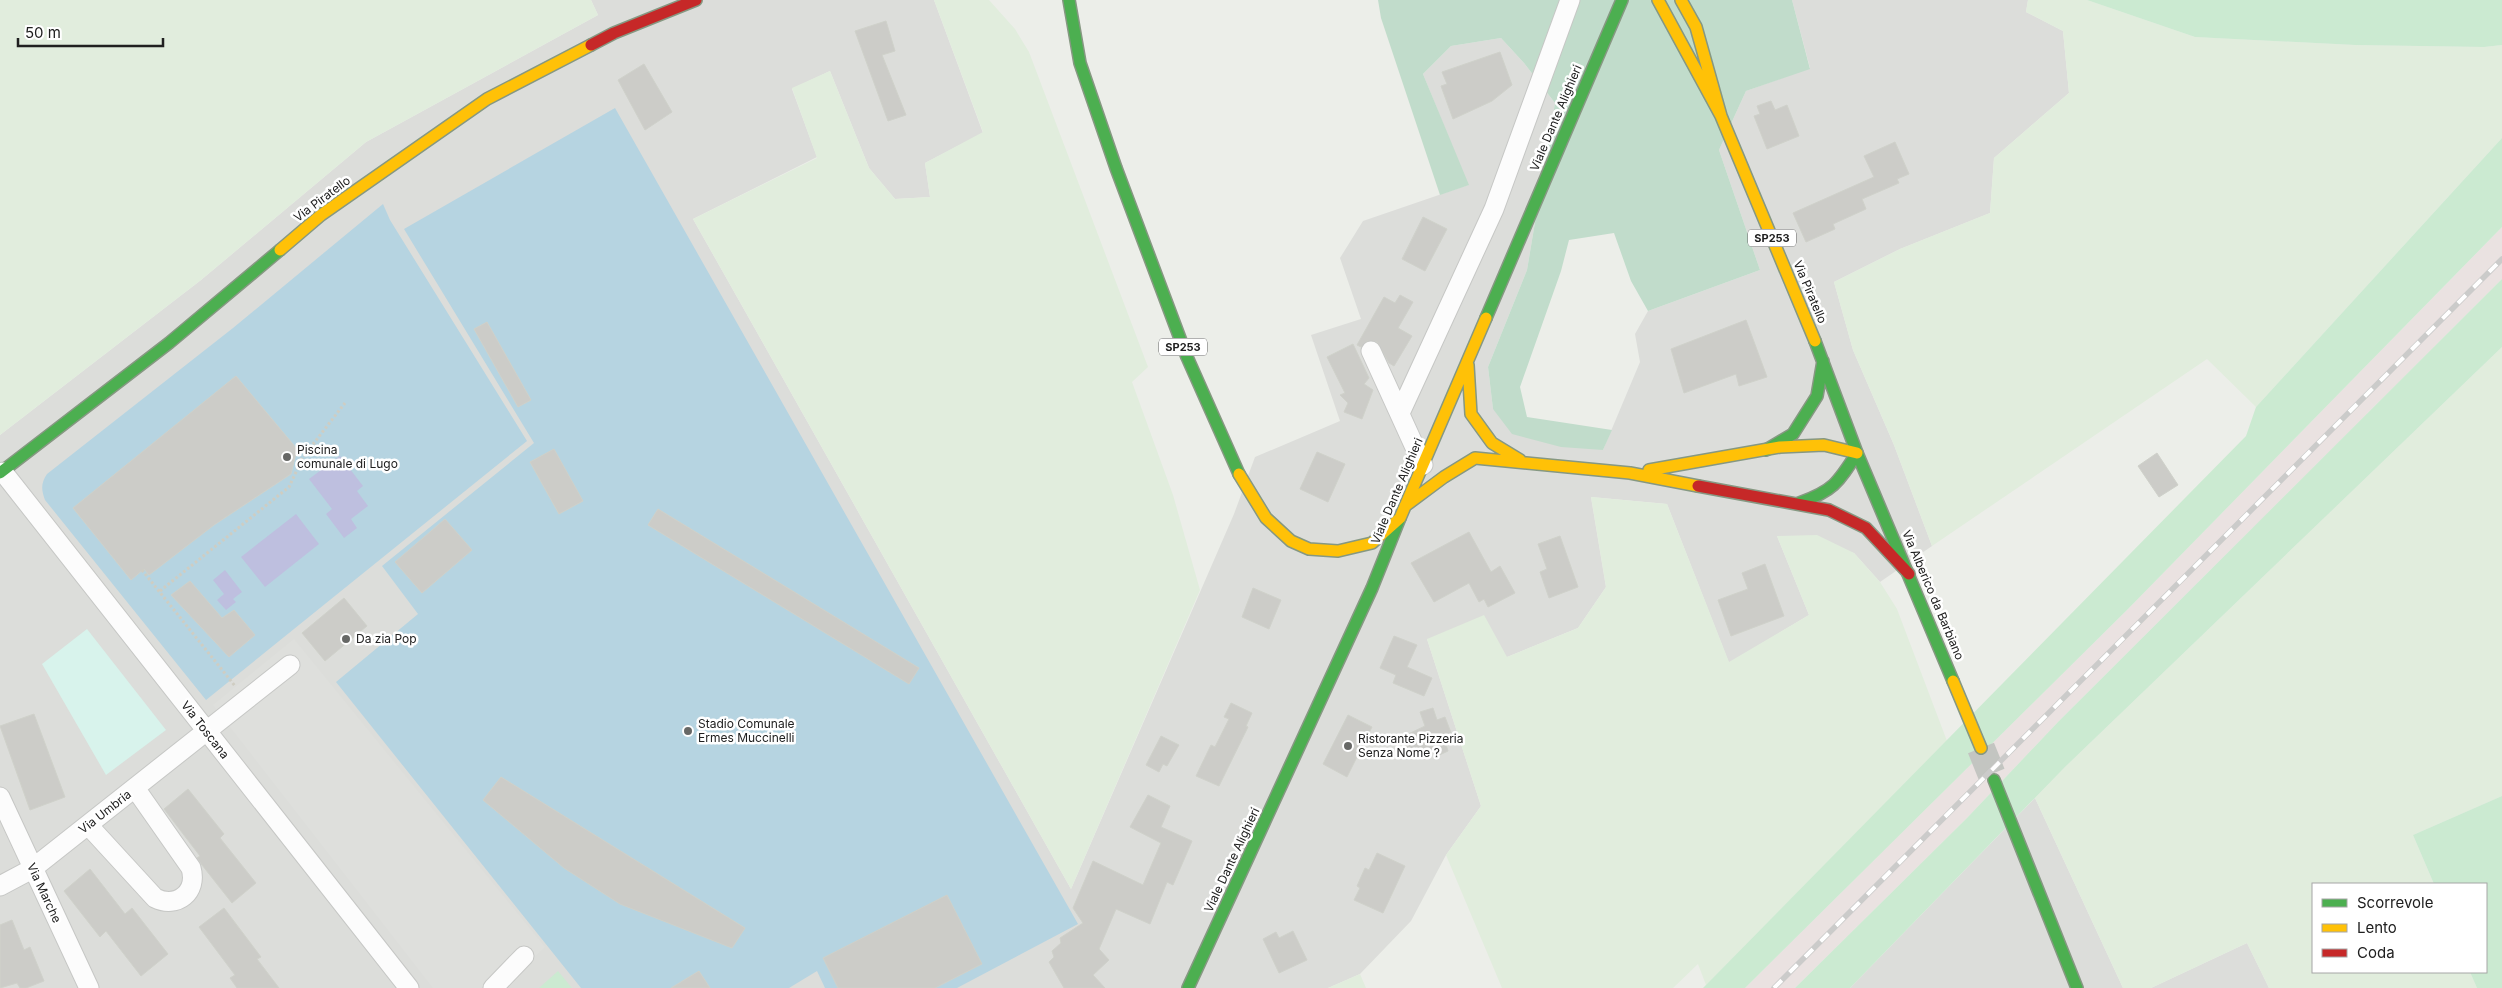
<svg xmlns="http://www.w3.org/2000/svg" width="2502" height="988" font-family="Inter,sans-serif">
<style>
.residential{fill:#dcddda}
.industrial{fill:#eae2e1}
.farmland{fill:#e1eddd}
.grass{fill:#cbead1}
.forest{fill:#c1dccb}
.park{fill:#d8f3ec}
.pitch{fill:#b6d4e1}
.parking{fill:#dedfdc}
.water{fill:#bebfdf}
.building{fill:#ccccc8;stroke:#cfd1ca}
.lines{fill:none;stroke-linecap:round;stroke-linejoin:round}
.secondary-tunnel{stroke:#c3c5c1;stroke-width:28;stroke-dasharray:28 14;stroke-linecap:butt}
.street-casing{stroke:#c6c7c5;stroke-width:21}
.fast-casing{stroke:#869882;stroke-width:14}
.slow-casing{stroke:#869882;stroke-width:14}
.jam-casing{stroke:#869882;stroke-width:14}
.path{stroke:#cfcdc2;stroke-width:3;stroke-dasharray:2.5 2.5;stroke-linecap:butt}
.street{stroke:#fcfcfc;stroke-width:19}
.fast{stroke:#4caf50;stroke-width:11}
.slow{stroke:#ffc107;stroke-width:11}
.jam{stroke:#c62828;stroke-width:11}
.rail-casing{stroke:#cbcbca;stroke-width:5.5}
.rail{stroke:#fff;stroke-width:4;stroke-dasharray:11;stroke-linecap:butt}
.poi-dot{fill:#676866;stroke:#fff;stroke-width:2}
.labels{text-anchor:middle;stroke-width:5;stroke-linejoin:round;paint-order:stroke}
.shield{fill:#fff;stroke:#636363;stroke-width:1}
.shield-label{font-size:11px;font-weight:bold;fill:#202020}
.street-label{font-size:12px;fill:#202020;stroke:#fff}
.poi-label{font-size:12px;fill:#202020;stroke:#fff;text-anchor:start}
</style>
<rect width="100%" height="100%" fill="#eceee9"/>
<path class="residential" d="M 591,0 L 934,0 L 983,133 L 925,163 L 930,197 L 895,199 L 869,168 L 830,71 L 792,89 L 817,157 L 693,219 L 1071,889 L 1234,514 L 1255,457 L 1340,421 L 1311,335 L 1361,319 L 1340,258 L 1363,221 L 1468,185 L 1423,74 L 1451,46 L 1501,38 L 1524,63 L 1555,103 L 1527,270 L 1488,367 L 1493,409 L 1603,450 L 1640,362 L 1635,334 L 1648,311 L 1760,270 L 1719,150 L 1746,91 L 1810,68 L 1792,0 L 2028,0 L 2026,12 L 2063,31 L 2069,93 L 1994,158 L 1990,213 L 1900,249 L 1834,282 L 1853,350 L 1894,445 L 1932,546 L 1880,582 L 1854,553 L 1777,536 L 1809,615 L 1729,663 L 1667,504 L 1591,497 L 1606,587 L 1578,628 L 1507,657 L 1427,639 L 1481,806 L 1446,855 L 1411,921 L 1360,974 L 1328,988 L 0,988 L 0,435 L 201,280 L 366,142 L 598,15 Z
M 2035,798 L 2123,988 L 1850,988 Z
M 2247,943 L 2269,988 L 2151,988 Z"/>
<path class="industrial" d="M 2502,227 L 2502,279 L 2058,722 L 1967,818 L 1795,988 L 1745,988 L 2128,609 Z"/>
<path class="farmland" d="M 0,0 L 591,0 L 598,15 L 366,142 L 201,280 L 0,435 Z
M 934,0 L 989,0 L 1015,29 L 1029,52 L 1148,367 L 1132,382 L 1173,495 L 1200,590 L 1071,889 L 693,219 L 817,158 L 792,88 L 830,71 L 869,168 L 895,199 L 930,197 L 925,163 L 983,132 Z
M 2028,0 L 2087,0 L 2195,37 L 2355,45 L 2484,47 L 2502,45 L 2502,138 L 2256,407 L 2207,359 L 1932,546 L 1894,445 L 1853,350 L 1834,282 L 1900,249 L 1990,213 L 1994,158 L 2069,93 L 2063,31 L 2026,12 Z
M 2502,347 L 2502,796 L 2413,835 L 2434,884 L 2313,884 L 2313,972 L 2470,972 L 2477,988 L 2269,988 L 2247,943 L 2151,988 L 2123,988 L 2035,798 L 2065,767 Z
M 1591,497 L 1667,504 L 1729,662 L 1809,615 L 1777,536 L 1817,535 L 1854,553 L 1880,582 L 1897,609 L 1947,741 L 1706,985 L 1698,964 L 1673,988 L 1502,988 L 1446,855 L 1481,806 L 1427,639 L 1484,615 L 1507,657 L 1578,628 L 1606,587 Z
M 1360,974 L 1366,988 L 1328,988 Z"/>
<path class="grass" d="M 2087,0 L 2502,0 L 2502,45 L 2484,47 L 2355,45 L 2195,37 Z
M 2502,138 L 2502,227 L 2128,609 L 1745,988 L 1703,988 L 2246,436 L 2256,407 Z
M 2502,279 L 2502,347 L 2065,767 L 1850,988 L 1795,988 L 1967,818 L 2058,722 Z
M 2502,796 L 2502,988 L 2477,988 L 2470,972 L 2486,972 L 2486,884 L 2434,884 L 2413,835 Z
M 558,971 L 572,988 L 539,988 Z"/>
<path class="forest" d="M 1378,0 L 1792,0 L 1810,69 L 1746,91 L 1719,150 L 1760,270 L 1648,311 L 1631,281 L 1614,233 L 1569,240 L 1561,271 L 1520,387 L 1527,417 L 1612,430 L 1603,450 L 1561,447 L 1512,434 L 1493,409 L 1488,367 L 1527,270 L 1555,103 L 1524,63 L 1501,38 L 1451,46 L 1423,74 L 1469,185 L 1440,195 L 1381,18 Z"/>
<path class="park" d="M 87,629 L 166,730 L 106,775 L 42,664 Z"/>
<path class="pitch" d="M 615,108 L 1078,924 L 957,988 L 825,988 L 817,971 L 789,988 L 581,988 L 336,682 L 418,614 L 382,566 L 534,443 L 404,229 Z
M 383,204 L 390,220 L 527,441 L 206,700 L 45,500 C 41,489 41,483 47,474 L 233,328 Z"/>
<path class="parking" d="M 294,639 L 545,947 L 502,988 L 433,988 L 213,705 Z"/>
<path class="water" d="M 340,456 L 363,486 L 357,491 L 368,506 L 351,519 L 357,528 L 344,538 L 326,514 L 332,509 L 309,479 Z
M 296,514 L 319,544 L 265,587 L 241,557 Z
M 225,570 L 242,592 L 233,599 L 236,602 L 226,610 L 217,600 L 224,594 L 213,580 Z"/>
<path class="building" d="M 886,21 L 895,51 L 882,55 L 906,115 L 888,121 L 855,31 Z
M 1500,52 L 1512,85 L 1492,101 L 1453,119 L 1441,86 L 1447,84 L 1442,72 Z
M 644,64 L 672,112 L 645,130 L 618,80 Z
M 1771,101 L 1775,110 L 1787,105 L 1799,136 L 1767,149 L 1754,116 L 1760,114 L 1757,106 Z
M 1895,142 L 1909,174 L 1897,179 L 1899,183 L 1862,199 L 1866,209 L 1833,224 L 1835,229 L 1806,242 L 1793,213 L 1874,177 L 1864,156 Z
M 1423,217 L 1447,229 L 1425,271 L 1402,259 Z
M 1400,295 L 1413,302 L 1398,328 L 1412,336 L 1394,366 L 1389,363 L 1377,342 L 1367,341 L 1361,347 L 1357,345 L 1384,297 L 1395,303 Z
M 1746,320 L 1767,377 L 1739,386 L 1736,374 L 1684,393 L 1671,349 Z
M 487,322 L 531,400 L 518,407 L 474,329 Z
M 1353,344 L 1369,378 L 1364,384 L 1373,390 L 1362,419 L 1344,412 L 1348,403 L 1340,395 L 1345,393 L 1327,357 Z
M 236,376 L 297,449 L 291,474 L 214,525 L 149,575 L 144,569 L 131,580 L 73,508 Z
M 554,449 L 583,501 L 559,514 L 530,462 Z
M 1317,452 L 1345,464 L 1328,502 L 1300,489 Z
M 2157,453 L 2178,485 L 2159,497 L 2138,466 Z
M 658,509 L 919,668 L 909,684 L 648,525 Z
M 445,519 L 472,550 L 422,593 L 395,562 Z
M 1469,532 L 1491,572 L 1500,566 L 1515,593 L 1488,607 L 1484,599 L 1479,602 L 1469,583 L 1434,602 L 1411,563 Z
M 1560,536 L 1578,587 L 1549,598 L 1540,572 L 1547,569 L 1538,544 Z
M 1765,564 L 1784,616 L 1731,636 L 1718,600 L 1748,589 L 1742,573 Z
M 190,581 L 222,618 L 234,610 L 255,635 L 229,657 L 171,595 Z
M 1253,588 L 1281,600 L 1269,629 L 1242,617 Z
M 344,598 L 367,626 L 325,661 L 302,633 Z
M 1394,636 L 1417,645 L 1407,667 L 1432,678 L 1424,696 L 1393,683 L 1396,675 L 1380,668 Z
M 1231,703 L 1252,713 L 1246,726 L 1248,727 L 1219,786 L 1196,776 L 1211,745 L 1215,747 L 1229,719 L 1224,717 Z
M 1433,708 L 1437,720 L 1445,717 L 1453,738 L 1445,741 L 1448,751 L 1435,757 L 1432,750 L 1420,754 L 1418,749 L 1409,754 L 1402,737 L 1425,726 L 1420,712 Z
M 34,714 L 65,797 L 30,810 L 0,726 Z
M 1348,715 L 1372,727 L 1347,777 L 1323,764 Z
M 1161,736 L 1179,745 L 1167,766 L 1163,764 L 1159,772 L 1146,765 Z
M 501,777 L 745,928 L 732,948 L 620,904 L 564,868 L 483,800 Z
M 188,789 L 224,834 L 220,838 L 256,883 L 232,903 L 202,865 L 197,858 L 200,856 L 164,809 Z
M 1148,795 L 1170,806 L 1161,827 L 1192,841 L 1173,885 L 1167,882 L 1150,924 L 1116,909 L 1099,949 L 1109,960 L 1093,975 L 1105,988 L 1064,988 L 1049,962 L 1054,957 L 1052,951 L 1061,943 L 1060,938 L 1083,923 L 1073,908 L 1093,861 L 1143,885 L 1161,843 L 1130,827 Z
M 1377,853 L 1405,866 L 1383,913 L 1354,900 L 1360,888 L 1357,886 L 1365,868 L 1369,870 Z
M 90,869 L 125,914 L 132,908 L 168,954 L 141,976 L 106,931 L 100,937 L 64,891 Z
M 947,895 L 982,964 L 935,988 L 838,988 L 823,958 Z
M 224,908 L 261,957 L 257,959 L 279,988 L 237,988 L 230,978 L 235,975 L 199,927 Z
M 12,920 L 24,950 L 30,947 L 44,981 L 26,988 L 20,988 L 17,983 L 0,988 L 0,925 Z
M 1293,931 L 1307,960 L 1279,973 L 1263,939 L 1276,932 L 1279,938 Z
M 699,971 L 710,988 L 671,988 Z"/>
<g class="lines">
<path class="secondary-tunnel" d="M 1981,748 L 1994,780"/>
<defs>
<path id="street" d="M 1371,351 L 1423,465
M 1400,413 L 1494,209 L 1570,0
M 3,472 L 409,988
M 0,797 L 89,988
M 88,825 L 155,898 C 177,909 198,892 191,868 L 135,788
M 0,886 L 32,869 L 290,665
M 493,988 L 524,956"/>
<path id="fast" d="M 1069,0 L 1080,63 L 1116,168 L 1187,357 L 1239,474
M 1486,318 L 1622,0
M 1815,341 L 1857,453
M 1766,450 L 1793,434 L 1817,396 L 1823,361
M 1857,453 L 1953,681
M 0,473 L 169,343 L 280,250
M 1799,503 C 1833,491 1838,483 1857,453
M 1994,780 L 2077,988
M 1188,988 L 1372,588 L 1400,518"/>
<path id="slow" d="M 1658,0 L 1721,116 L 1696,27 L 1681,0
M 1721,116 L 1815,341
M 280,250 L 321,215 L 487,99 L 591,45
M 1468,365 L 1471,414 L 1492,443 L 1520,460
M 1649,470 L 1780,447 L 1824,445 L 1857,453
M 1239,474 L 1266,518 L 1291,541 L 1309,549 L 1338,551 L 1372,543 L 1400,518 L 1486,318
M 1405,506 L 1444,477 L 1475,458 L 1630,473 L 1698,486
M 1953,681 L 1981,748"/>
<path id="jam" d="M 591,45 L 614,33 L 696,0
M 1698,486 L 1829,510 L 1866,528 L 1909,574"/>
</defs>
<use href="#street" class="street-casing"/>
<use href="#fast" class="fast-casing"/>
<use href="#slow" class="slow-casing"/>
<use href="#jam" class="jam-casing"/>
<path class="path" d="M 142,570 L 235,686
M 160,591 L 289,487 L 303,457 L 345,403"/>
<use href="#street" class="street"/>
<use href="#fast" class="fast"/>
<use href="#slow" class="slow"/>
<use href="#jam" class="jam"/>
<defs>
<path id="rail" d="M 1774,988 L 2502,259"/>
</defs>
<use href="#rail" class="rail-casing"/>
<use href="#rail" class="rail"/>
</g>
<g class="poi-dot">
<circle cx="287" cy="457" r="5"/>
<circle cx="346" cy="639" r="5"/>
<circle cx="688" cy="731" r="5"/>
<circle cx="1348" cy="746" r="5"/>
</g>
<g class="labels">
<g class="shield">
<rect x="1748" y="229.5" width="48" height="17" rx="4"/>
<rect x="1159" y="338.5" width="48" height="17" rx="4"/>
</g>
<g class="shield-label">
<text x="1772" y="242">SP253</text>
<text x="1183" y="351">SP253</text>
</g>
<g class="street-label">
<text transform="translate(1556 118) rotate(-67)" y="4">Viale Dante Alighieri</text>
<text transform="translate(322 199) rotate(-37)" y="4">Via Piratello</text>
<text transform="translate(1810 292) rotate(67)" y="4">Via Piratello</text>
<text transform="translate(1397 491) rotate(-67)" y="4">Viale Dante Alighieri</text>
<text transform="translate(1933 595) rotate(67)" y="4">Via Alberico da Barbiano</text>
<text transform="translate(205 730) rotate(52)" y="4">Via Toscana</text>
<text transform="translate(105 812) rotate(-38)" y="4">Via Umbria</text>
<text transform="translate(1232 860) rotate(-65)" y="4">Viale Dante Alighieri</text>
<text transform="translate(44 893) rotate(65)" y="4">Via Marche</text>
</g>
<g class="poi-label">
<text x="297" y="454">Piscina<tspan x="297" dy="14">comunale di Lugo</tspan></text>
<text x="356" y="643">Da zia Pop</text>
<text x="698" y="728">Stadio Comunale<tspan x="698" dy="14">Ermes Muccinelli</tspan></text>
<text x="1358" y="743">Ristorante Pizzeria<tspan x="1358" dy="14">Senza Nome ?</tspan></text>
</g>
</g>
<rect x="2312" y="883" width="175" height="90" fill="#ffffff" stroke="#a6a6a6"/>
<rect x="2322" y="899" width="25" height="8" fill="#4caf50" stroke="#a6a6a6"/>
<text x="2357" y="908" font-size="15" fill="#202020">Scorrevole</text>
<rect x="2322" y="924" width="25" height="8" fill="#ffc107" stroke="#a6a6a6"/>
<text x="2357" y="933" font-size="15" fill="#202020">Lento</text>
<rect x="2322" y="949" width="25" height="8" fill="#c62828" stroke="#a6a6a6"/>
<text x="2357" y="958" font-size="15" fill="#202020">Coda</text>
<path d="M18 38v8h145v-8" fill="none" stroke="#202020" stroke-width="2.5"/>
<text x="25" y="38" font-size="15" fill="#202020" stroke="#ffffff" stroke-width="4" paint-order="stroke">50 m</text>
</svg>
